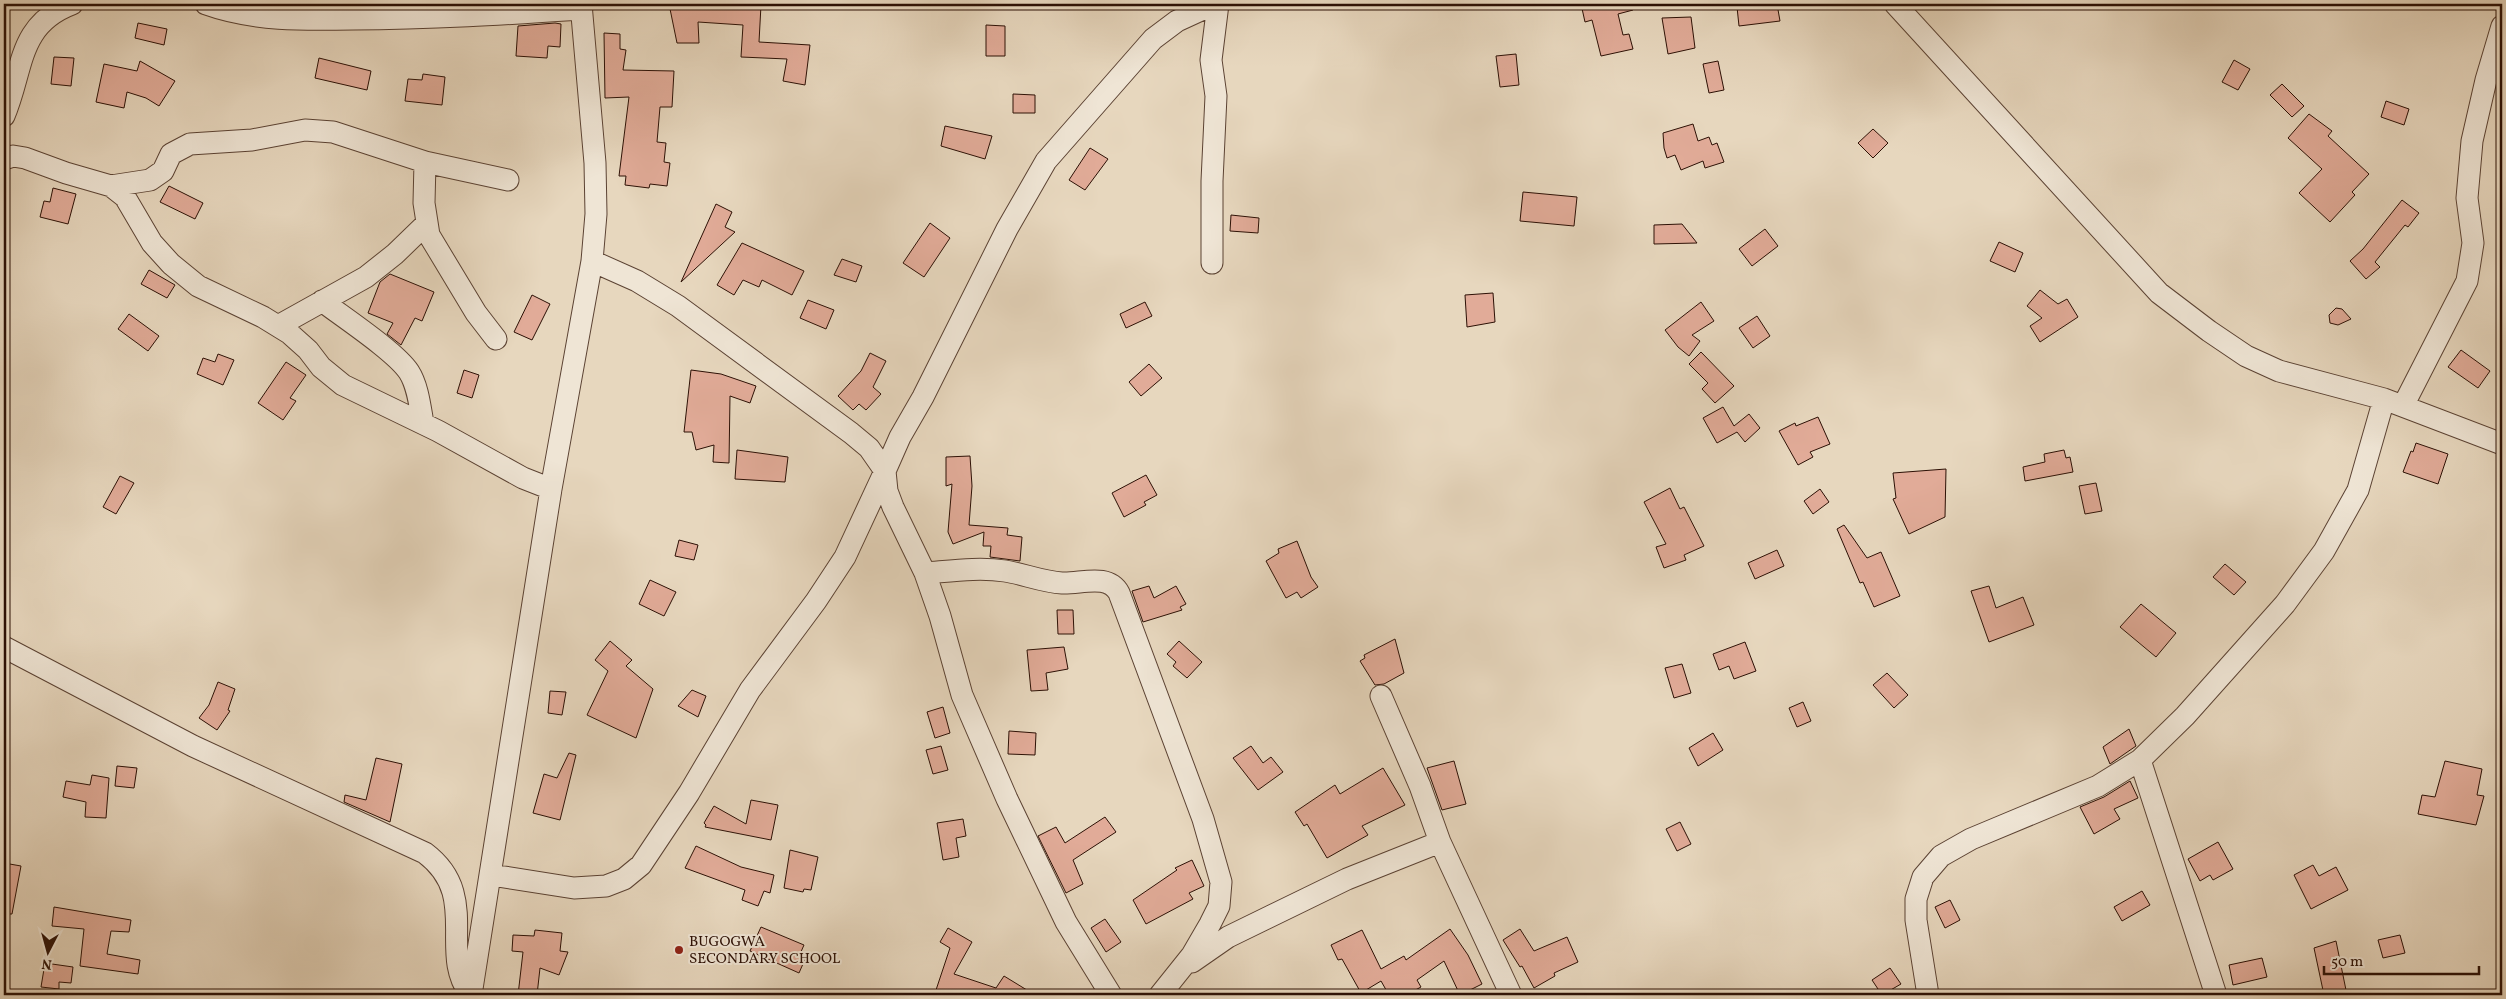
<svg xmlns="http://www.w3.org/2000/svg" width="2506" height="999" font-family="Vollkorn,serif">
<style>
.building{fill:#e1ab98;stroke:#2c1005}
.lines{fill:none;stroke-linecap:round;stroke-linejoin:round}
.street-casing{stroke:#5b4233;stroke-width:23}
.street{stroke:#efe5d5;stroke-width:21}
.poi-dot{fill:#8f2418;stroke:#efe5d5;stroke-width:2}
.labels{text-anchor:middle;stroke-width:4;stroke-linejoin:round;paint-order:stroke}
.poi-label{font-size:15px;fill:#2c1005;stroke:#efe5d5;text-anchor:start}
</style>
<rect width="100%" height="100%" fill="#e7d7be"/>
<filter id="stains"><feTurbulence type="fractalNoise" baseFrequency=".004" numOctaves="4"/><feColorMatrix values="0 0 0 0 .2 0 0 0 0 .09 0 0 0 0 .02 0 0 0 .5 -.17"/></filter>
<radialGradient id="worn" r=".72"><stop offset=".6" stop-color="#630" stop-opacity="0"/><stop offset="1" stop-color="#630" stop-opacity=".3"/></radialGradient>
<path class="building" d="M 669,4 L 761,5 L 759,42 L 810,45 L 805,85 L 783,81 L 787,59 L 741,57 L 743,25 L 698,22 L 699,43 L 677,43 Z
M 1581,4 L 1632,4 L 1633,10 L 1618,14 L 1623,35 L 1629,34 L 1633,49 L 1601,56 L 1592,20 L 1585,22 Z
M 1767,4 L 1777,4 L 1780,21 L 1739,26 L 1737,7 Z
M 1691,17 L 1695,48 L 1668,54 L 1662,18 Z
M 138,23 L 167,29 L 164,45 L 135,38 Z
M 555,23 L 561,24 L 560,47 L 548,46 L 547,58 L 516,56 L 518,26 Z
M 986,25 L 1005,26 L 1005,56 L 986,56 Z
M 604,33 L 620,34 L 620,49 L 626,50 L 623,70 L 674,71 L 672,107 L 660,107 L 657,142 L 666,143 L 664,162 L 670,163 L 667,186 L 650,184 L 649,188 L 625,185 L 626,176 L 619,176 L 629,97 L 605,98 Z
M 1516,54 L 1519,85 L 1500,87 L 1496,56 Z
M 54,57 L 74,58 L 71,86 L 51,84 Z
M 319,58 L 371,71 L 367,90 L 315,78 Z
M 2234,60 L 2250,69 L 2238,90 L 2222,82 Z
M 140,61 L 175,81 L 159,106 L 146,98 L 127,92 L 124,108 L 96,102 L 104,64 L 137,71 Z
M 1718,61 L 1724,90 L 1709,93 L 1703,64 Z
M 423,74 L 445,77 L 442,105 L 405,101 L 408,79 L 422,80 Z
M 2282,84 L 2304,106 L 2292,117 L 2270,95 Z
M 1013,94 L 1035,95 L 1035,113 L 1013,113 Z
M 2386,101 L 2409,109 L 2404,125 L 2381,117 Z
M 2309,114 L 2332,131 L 2328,136 L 2369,174 L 2352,192 L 2355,195 L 2330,222 L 2299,193 L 2322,169 L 2288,138 Z
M 1693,124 L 1698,141 L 1709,137 L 1712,145 L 1717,143 L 1724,162 L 1705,168 L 1703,161 L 1681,170 L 1675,155 L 1667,158 L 1664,148 L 1663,133 Z
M 945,126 L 992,136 L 985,159 L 941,146 Z
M 1873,129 L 1888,143 L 1873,158 L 1858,143 Z
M 1090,148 L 1108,159 L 1085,190 L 1069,180 Z
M 169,186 L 203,203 L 195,219 L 160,202 Z
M 53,188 L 76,194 L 68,224 L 40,217 L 44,201 L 50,202 Z
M 1523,192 L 1577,197 L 1574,226 L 1520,221 Z
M 2402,200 L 2419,213 L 2408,227 L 2405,225 L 2375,262 L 2380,267 L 2366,279 L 2350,261 L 2363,249 Z
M 716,204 L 732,212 L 725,227 L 735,232 L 681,282 Z
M 1231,215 L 1259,218 L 1258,233 L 1230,231 Z
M 930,223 L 950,238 L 924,277 L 903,263 Z
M 1682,224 L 1697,243 L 1654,244 L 1654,225 Z
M 1765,229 L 1778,246 L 1752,266 L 1739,249 Z
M 1999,242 L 2023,253 L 2015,272 L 1990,261 Z
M 742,243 L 804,271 L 792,295 L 762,280 L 759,287 L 743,280 L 734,295 L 717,285 Z
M 842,259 L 862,266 L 856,282 L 834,275 Z
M 149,270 L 175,285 L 167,298 L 141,284 Z
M 390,274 L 434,292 L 422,321 L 415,318 L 401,345 L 387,334 L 393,323 L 368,313 L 380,282 Z
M 2040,290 L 2058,304 L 2067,299 L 2078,317 L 2040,342 L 2030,326 L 2042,318 L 2027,306 Z
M 1493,293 L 1495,322 L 1467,327 L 1465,295 Z
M 532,295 L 550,304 L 532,340 L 514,332 Z
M 808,300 L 834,310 L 826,329 L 800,318 Z
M 1145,302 L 1152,316 L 1126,328 L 1120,314 Z
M 1701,302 L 1714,321 L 1692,335 L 1700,341 L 1689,356 L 1678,347 L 1665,330 Z
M 2336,308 L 2342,309 L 2351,319 L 2338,325 L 2330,323 L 2329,315 Z
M 129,314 L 159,336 L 148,351 L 118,329 Z
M 1757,316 L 1770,336 L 1753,348 L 1739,328 Z
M 2461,350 L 2490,371 L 2478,388 L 2448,367 Z
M 1701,352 L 1734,386 L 1715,403 L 1702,389 L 1708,383 L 1689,364 Z
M 870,353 L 886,361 L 873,387 L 881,394 L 866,410 L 859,404 L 853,410 L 838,396 L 861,371 Z
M 218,354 L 234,360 L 223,385 L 197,374 L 203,358 L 215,362 Z
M 286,362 L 306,375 L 290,398 L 296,401 L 283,420 L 258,403 Z
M 1149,364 L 1162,378 L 1141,396 L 1129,382 Z
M 464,370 L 479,375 L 472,398 L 457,393 Z
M 691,370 L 721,374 L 756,386 L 750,403 L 730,396 L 729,463 L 713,462 L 714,445 L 696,450 L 692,432 L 684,432 Z
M 1723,407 L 1734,426 L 1749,414 L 1760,428 L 1745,442 L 1737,432 L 1717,443 L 1703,418 Z
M 1818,417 L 1830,444 L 1810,452 L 1813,457 L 1798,465 L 1779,431 L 1795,423 L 1796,426 Z
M 2416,443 L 2448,454 L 2438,484 L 2403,472 L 2411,451 L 2413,452 Z
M 737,450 L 788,457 L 785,482 L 735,479 Z
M 2064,450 L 2066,458 L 2070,457 L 2073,472 L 2025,481 L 2023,467 L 2045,462 L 2044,454 Z
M 970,456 L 972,486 L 969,525 L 1008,528 L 1007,535 L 1022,537 L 1020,561 L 990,557 L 991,546 L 983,546 L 984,532 L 953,544 L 948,532 L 952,484 L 946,486 L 946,457 Z
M 1946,469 L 1945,517 L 1909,534 L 1893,499 L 1896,498 L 1893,473 Z
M 1146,475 L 1157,495 L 1144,502 L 1146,505 L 1124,517 L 1112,493 Z
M 120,476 L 134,483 L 116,514 L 103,507 Z
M 2096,483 L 2102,511 L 2085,514 L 2079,486 Z
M 1670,488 L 1680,509 L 1684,507 L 1704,546 L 1684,555 L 1686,560 L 1664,568 L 1656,547 L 1666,544 L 1644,502 Z
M 1820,489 L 1829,502 L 1813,514 L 1804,501 Z
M 1844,525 L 1867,558 L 1881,552 L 1900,596 L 1874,607 L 1863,582 L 1860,583 L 1837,529 Z
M 679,540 L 698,545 L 694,560 L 675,556 Z
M 1297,541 L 1311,577 L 1318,587 L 1301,598 L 1297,592 L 1286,598 L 1266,561 L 1279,553 L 1278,549 Z
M 1777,550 L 1784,566 L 1755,579 L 1748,563 Z
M 2225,564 L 2246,582 L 2234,595 L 2213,577 Z
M 650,580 L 676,592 L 664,616 L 639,604 Z
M 1149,586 L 1154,598 L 1176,586 L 1186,604 L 1180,607 L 1182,610 L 1143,622 L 1132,591 Z
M 1989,586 L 1996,608 L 2023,597 L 2034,625 L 1989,642 L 1971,591 Z
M 2141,604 L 2176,633 L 2156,657 L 2120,627 Z
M 1057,610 L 1073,610 L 1074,634 L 1058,634 Z
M 1395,639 L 1404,673 L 1384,684 L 1375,685 L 1360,661 L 1365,658 L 1364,655 Z
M 610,641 L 632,660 L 626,666 L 653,689 L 636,738 L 587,715 L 608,671 L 595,660 Z
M 1179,641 L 1202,662 L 1187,678 L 1173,666 L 1176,662 L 1167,654 Z
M 1745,642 L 1756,671 L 1734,679 L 1729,666 L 1719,670 L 1713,654 Z
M 1064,647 L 1068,669 L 1046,673 L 1048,690 L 1031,691 L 1027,650 Z
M 1682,664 L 1691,693 L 1674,698 L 1665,668 Z
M 1887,673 L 1908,695 L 1894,708 L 1873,685 Z
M 218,682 L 235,689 L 228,710 L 230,711 L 217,730 L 199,718 L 209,705 Z
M 692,690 L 706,696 L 698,717 L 678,706 Z
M 550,691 L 566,692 L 562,715 L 548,713 Z
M 1803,702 L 1811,721 L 1797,727 L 1789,708 Z
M 943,707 L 950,733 L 935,738 L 927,712 Z
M 2129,729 L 2136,746 L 2110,764 L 2103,747 Z
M 1009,731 L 1036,733 L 1035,755 L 1008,754 Z
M 1713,733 L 1723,750 L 1698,766 L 1689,748 Z
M 941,746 L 948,770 L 933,774 L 926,750 Z
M 1251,746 L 1263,763 L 1271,757 L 1283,772 L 1258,790 L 1233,758 Z
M 569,753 L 576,755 L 560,820 L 533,813 L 544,774 L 557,778 Z
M 376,758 L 402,764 L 390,822 L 344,802 L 345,795 L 366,800 Z
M 1454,761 L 1466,804 L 1442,810 L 1427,768 Z
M 2445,761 L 2482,769 L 2477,795 L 2484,796 L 2476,825 L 2418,814 L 2422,795 L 2435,797 Z
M 117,766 L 137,768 L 134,788 L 115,786 Z
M 1383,768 L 1405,805 L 1362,826 L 1368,835 L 1327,858 L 1307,824 L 1304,826 L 1295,812 L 1335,785 L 1340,794 Z
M 92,775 L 109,778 L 106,818 L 85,817 L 86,802 L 63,797 L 66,781 L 90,785 Z
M 2130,781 L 2138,798 L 2114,809 L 2120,819 L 2094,834 L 2080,807 L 2104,797 Z
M 751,800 L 778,805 L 771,840 L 705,827 L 706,825 L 704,823 L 714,806 L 746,824 Z
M 1105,817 L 1116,832 L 1073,860 L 1083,884 L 1066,893 L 1038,836 L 1056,827 L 1065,843 Z
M 963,819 L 966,836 L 956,838 L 959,857 L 943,860 L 937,823 Z
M 1680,822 L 1691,844 L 1677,851 L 1666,829 Z
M 2218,842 L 2233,869 L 2213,880 L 2210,875 L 2200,881 L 2188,859 Z
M 696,846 L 741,867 L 774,875 L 770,893 L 764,891 L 758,906 L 742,900 L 745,890 L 685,868 Z
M 790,850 L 818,857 L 811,890 L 804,889 L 803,892 L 784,888 Z
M 1192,860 L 1204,886 L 1189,893 L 1193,899 L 1146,924 L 1133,900 L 1177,870 L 1175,868 Z
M 4,863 L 21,866 L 12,914 L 4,914 Z
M 2313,865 L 2319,876 L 2336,867 L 2348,890 L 2311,909 L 2294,875 Z
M 2142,891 L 2150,905 L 2122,921 L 2114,907 Z
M 1950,900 L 1960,920 L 1945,928 L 1935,907 Z
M 54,907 L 131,920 L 129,932 L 111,931 L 107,954 L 140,960 L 138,974 L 80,966 L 84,929 L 52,926 Z
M 1105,919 L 1121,942 L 1106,952 L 1091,928 Z
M 761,927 L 804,945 L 800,954 L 806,957 L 799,973 L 750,951 Z
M 948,928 L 972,942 L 954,974 L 996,988 L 1004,976 L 1035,995 L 951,995 L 936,990 L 950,948 L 940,942 Z
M 1450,929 L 1468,955 L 1482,984 L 1460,995 L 1444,961 L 1417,980 L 1421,987 L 1406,995 L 1389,995 L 1381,981 L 1361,993 L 1342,959 L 1338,960 L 1331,945 L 1362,930 L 1381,969 L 1404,956 L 1406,960 Z
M 1520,929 L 1534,951 L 1567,937 L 1578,962 L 1554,973 L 1555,976 L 1534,988 L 1522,966 L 1520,967 L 1503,940 Z
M 535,930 L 562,933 L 560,951 L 568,952 L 559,975 L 540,968 L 537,995 L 518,995 L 523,952 L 512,951 L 513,935 L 534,936 Z
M 2400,935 L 2405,953 L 2383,958 L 2378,940 Z
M 2336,941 L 2347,995 L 2324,995 L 2314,948 Z
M 2262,958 L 2267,977 L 2233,985 L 2229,965 Z
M 45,963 L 73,967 L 71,983 L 59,982 L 59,989 L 41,987 Z
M 1890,968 L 1901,984 L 1882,995 L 1872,980 Z"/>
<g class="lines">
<defs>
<path id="street" d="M 206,4 C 253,21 304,20 353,19 C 430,19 506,14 582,9
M 1895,4 L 2159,293 L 2209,331 L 2246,356 L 2279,371 L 2384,399 L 2502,444
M 4,116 C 24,69 17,25 72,4
M 4,159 L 13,156 L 25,158 L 66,173 L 111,186 L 125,197 L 152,243 L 171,264 L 198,286 L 263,317 L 289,333 L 308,350 L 321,367 L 343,385 L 438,431 L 523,478 L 551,489
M 425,162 L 424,203 L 429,235 L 476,313 L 496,339
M 111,186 L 150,180 L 163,171 L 171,154 L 190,144 L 252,140 L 305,130 L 333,132 L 425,162 L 508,180
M 1212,263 L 1212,181 L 1216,96 L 1211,60 L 1218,4
M 322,301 C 343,317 396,352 409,372 C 418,386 420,407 423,423
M 278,326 L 366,277 L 395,254 L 426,224
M 2403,406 L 2467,281 L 2473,243 L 2467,198 L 2472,141 L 2486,80 L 2502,26
M 925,573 C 951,571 979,567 1005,571 C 1024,574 1043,582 1062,583 C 1081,584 1108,573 1119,593 L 1203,819 L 1221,882 L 1219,906 L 1210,924 L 1192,955 L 1160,995
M 4,647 L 193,746 L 425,853 C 482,896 437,953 471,995
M 1381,696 L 1420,786 L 1440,842 L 1511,995
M 2140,760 L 2216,995
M 491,875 L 574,888 L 606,886 L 624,879 L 641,865 L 689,793 L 750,690 L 816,601 L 845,557 L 885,471 L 869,448 L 851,433 L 678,306 L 637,281 L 592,261
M 1192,962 L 1228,937 L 1347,879 L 1440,842
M 471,995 L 551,489 L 592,261 L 596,214 L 595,163 L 581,4
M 1111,995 L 1066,922 L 1007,799 L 962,695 L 940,616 L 925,573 L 893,507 L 887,491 L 885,471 L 900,437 L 923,397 L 1007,229 L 1046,161 L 1153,39 L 1177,21 L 1214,4
M 1928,995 L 1916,920 L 1916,899 L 1923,877 L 1941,856 L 1971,839 L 2098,786 L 2140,760 L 2185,716 L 2285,604 L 2324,551 L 2358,490 L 2384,399"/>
</defs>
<use href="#street" class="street-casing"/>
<use href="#street" class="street"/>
</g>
<circle class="poi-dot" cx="679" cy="950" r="5"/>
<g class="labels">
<g class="poi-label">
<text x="689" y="946">BUGOGWA<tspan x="689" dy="17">SECONDARY SCHOOL</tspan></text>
</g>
</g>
<rect width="2506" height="999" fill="none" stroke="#e7d7be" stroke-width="20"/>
<rect x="5" y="5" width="2496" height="989" fill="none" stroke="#2c1005" stroke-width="2.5"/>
<rect x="10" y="10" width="2486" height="979" fill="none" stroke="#2c1005"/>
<g transform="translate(48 952) rotate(186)" stroke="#efe5d5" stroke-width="4" paint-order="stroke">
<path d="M0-4L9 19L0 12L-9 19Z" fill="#2c1005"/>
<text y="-8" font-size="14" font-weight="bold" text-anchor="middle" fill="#2c1005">N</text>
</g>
<path d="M2324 966v8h155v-8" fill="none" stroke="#2c1005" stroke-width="2.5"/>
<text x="2331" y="966" font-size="15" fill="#2c1005" stroke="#efe5d5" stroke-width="4" paint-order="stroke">50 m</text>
<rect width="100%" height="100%" filter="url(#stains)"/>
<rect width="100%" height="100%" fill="url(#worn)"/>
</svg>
